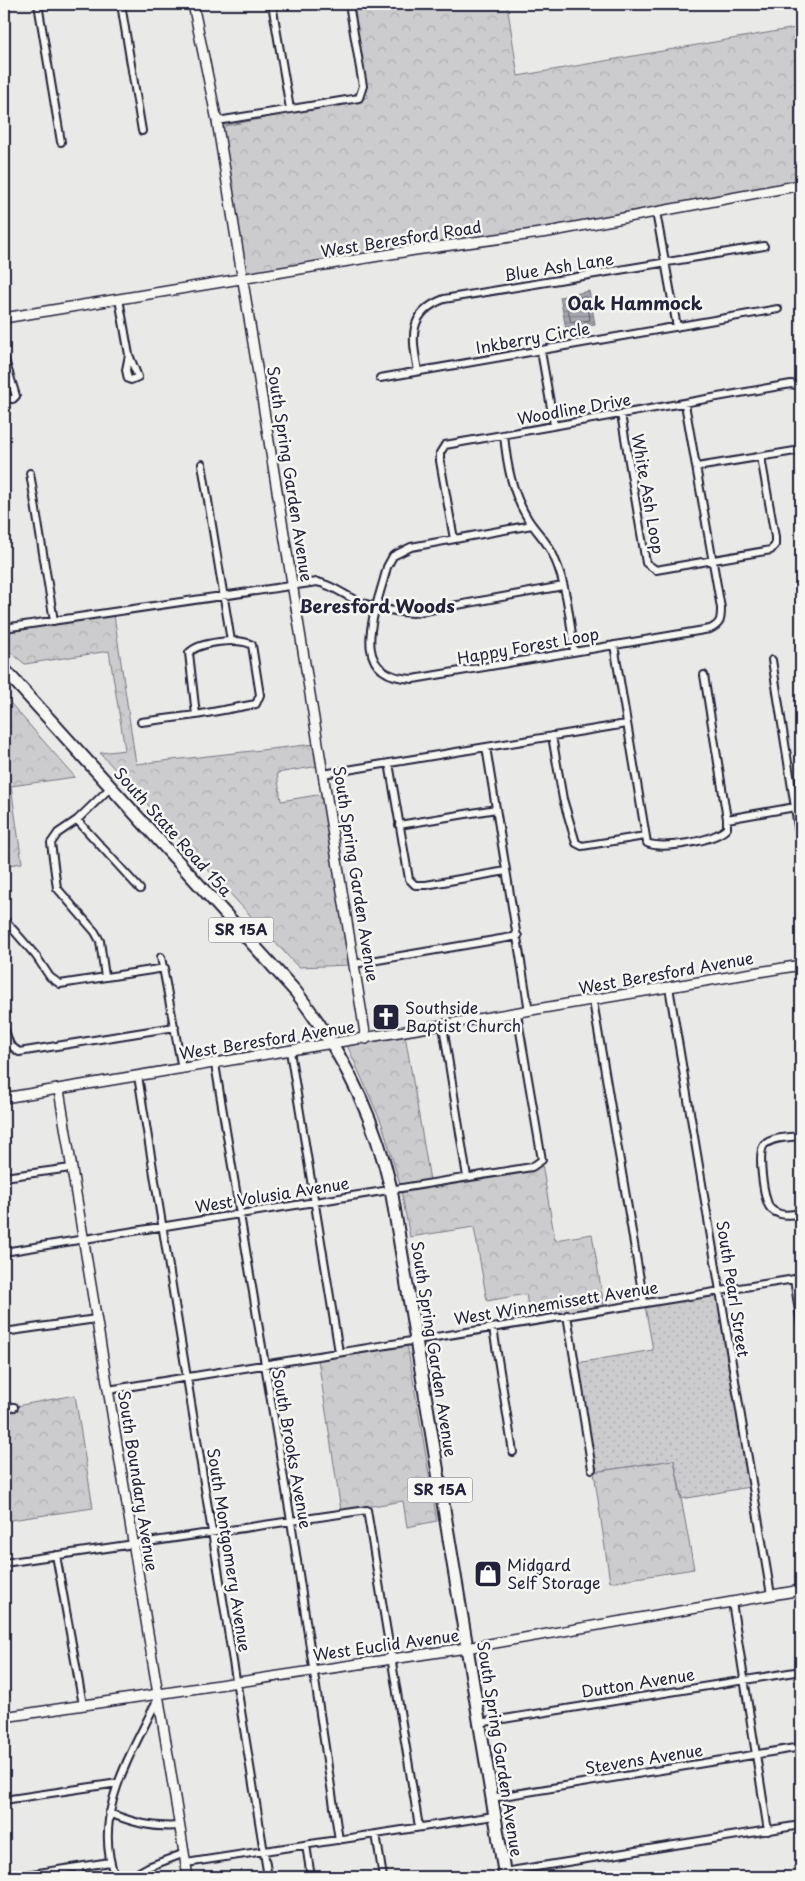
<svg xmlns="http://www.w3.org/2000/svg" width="805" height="1881" font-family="'Playpen Sans',sans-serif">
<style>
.grass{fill:url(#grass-dots);stroke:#777784}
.forest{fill:url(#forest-crowns);stroke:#777784}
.water{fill:url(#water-rules);stroke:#71717f}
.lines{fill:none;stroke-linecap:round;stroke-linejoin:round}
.shore{stroke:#565668;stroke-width:1}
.street-casing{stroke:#22223b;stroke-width:10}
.secondary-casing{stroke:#22223b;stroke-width:12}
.highway-casing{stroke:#22223b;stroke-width:15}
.street{stroke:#f6f6f2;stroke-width:6}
.secondary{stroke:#f6f6f2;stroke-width:9}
.highway{stroke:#f6f6f2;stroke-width:11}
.labels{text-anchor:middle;stroke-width:5;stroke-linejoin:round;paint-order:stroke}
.shield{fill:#f6f6f2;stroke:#626272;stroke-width:1}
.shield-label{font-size:15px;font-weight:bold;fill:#22223b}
.street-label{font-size:16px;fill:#22223b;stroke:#f6f6f2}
.poi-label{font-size:16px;fill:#22223b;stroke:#f6f6f2;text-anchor:start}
.neighbourhood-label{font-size:18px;font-weight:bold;fill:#22223b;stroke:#f6f6f2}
</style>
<defs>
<pattern id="grass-dots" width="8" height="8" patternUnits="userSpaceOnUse" patternTransform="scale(1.25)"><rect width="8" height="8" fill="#ccccce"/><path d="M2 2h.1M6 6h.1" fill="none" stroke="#afafb2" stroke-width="1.8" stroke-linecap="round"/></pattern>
<pattern id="forest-crowns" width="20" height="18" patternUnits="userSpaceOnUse" patternTransform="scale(1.25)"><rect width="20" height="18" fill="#ccccce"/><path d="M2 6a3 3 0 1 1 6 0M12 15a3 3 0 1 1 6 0" fill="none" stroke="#afafb2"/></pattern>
<pattern id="water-rules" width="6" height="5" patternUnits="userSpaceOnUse" patternTransform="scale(1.25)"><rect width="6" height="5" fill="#a5a5ac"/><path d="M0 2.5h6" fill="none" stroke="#86868d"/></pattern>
</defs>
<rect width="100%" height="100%" fill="#e9e9e7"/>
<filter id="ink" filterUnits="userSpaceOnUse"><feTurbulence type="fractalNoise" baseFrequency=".02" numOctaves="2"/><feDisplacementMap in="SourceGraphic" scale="10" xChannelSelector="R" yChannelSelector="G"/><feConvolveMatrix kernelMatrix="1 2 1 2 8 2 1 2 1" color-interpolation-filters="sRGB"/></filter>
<g filter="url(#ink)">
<path class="grass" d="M 717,1295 L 749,1487 L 682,1499 L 674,1460 L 594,1472 L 577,1363 L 653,1350 L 645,1306 Z"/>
<path class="forest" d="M 352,4 L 507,4 L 518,76 L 801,27 L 801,182 L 548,230 L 243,276 L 220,127 L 304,110 L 361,101 L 362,98 L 368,97 Z
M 114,615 L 136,764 L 315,744 L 319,766 L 277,773 L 281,801 L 323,794 L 351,965 L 298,967 L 100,753 L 125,750 L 109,651 L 25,664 L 4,647 L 4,631 Z
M 4,696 L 75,777 L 11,786 L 22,863 L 4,866 Z
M 405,1035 L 430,1180 L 400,1184 L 382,1124 L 347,1045 Z
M 542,1164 L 555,1240 L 592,1234 L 604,1306 L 530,1318 L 526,1294 L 487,1301 L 474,1227 L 410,1237 L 401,1190 L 532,1170 Z
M 407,1344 L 437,1521 L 407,1527 L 403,1501 L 341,1511 L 318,1359 Z
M 75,1395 L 93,1508 L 4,1521 L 4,1443 L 9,1441 L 5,1411 L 17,1410 L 16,1406 Z
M 674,1460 L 694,1569 L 610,1582 L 594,1472 Z"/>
<path class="water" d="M 589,291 L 595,324 L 566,329 L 560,297 Z"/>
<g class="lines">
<path class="shore" d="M 584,297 L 587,298 L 590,320 L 571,323 L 566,300 Z"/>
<defs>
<path id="street" d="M 38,4 L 61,142
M 121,4 L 142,131
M 272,4 L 290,109
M 217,121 L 359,98 L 363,86 L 349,4
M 656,212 L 677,327
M 119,299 L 129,355 L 138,377 L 131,380 L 128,379 L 126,370 L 129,355
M 541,351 L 554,425
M 4,357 L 16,396 L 13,399 L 8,399 L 4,393
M 418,371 C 412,338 407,313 444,299 L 764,246
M 380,378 L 778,309
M 4,382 L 6,368
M 621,414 L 646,563 L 656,570 L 771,550 L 775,545 L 775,537 L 761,457
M 504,435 C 507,466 512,493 528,519 C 537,533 548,542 554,557 C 567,586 570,620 574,651
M 202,464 L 231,641
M 697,467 L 801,450
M 30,473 L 54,621
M 532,525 L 411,547 L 393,556 L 387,567 C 378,607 343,677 413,679 L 710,629 C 721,624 721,619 721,608 L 685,404
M 454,539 L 440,461 L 440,453 L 445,445 L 791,384 L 801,386
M 4,628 L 317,582 C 333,585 345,596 360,602 C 376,608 395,612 413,613 L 563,586
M 614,645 L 647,843 C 662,850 716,841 727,828 L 727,819 L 801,806
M 772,660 L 801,846
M 704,675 L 727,819
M 141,722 L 196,715 L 256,704 L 260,695 L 252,645 C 240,637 198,642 189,653 L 196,715
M 552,736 L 563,799 L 576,843 L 582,846 L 645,836
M 486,747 L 529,1011
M 389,763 L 409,879 L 415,885 L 426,885 L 506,871
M 323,774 L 626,724
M 77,820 L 140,889
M 399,825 L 496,809
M 4,919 L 36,956 L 50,977 L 60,984 L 165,968
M 161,957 L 182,1069
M 354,964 L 518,936
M 105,977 L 100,941 L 95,932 L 57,888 L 51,843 L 58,833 L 77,820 L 111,787
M 669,987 L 771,1595
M 593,1001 L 644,1303
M 443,1026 L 467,1177
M 4,1027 L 10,1045 L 19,1052 L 175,1027
M 290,1051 L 339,1352
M 215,1064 L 291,1521 L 339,1840
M 138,1076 L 268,1877
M 801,1136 C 790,1137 772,1137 764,1145 C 757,1153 764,1203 771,1209 C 780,1217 791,1215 801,1213
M 4,1177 L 71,1168
M 4,1252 L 532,1167 L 542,1160 L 517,1014
M 794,1279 L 801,1324
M 567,1315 L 592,1469
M 493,1328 L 513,1452
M 4,1332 L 96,1319
M 108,1390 L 801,1278
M 4,1408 L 14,1407
M 56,1555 L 83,1705
M 4,1563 L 367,1510 L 419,1827
M 732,1602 L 768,1831
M 479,1723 L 801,1671
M 491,1798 L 801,1747
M 4,1800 L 118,1783
M 109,1813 C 135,1823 152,1828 180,1826
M 376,1834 L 383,1877
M 306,1845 L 311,1877
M 186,1863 L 494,1816
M 78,1867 L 80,1877
M 504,1872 L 801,1825
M 13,1877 L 110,1862
M 115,1877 C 91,1813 132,1754 158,1698
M 130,1877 L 148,1867 L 185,1853"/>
<path id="secondary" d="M 193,4 L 217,121 L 366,1039
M 4,318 L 415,250 L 548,232 L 801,185
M 59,1090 L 188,1877
M 4,1098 L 801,965
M 4,1717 L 466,1648 L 801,1590"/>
<path id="highway" d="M 4,669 L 296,992 C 343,1052 374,1115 391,1189 L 505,1877"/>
</defs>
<use href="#street" class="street-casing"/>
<use href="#secondary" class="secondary-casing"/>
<use href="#highway" class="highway-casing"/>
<use href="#street" class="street"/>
<use href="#secondary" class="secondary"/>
<use href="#highway" class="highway"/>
</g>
</g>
<defs>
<symbol id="church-square" viewBox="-11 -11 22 22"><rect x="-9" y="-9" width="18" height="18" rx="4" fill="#22223b" stroke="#f6f6f2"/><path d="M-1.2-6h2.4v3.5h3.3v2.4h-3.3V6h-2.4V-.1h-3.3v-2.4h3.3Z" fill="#fff"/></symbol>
<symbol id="shop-square" viewBox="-11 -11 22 22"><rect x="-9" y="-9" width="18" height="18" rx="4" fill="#22223b" stroke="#f6f6f2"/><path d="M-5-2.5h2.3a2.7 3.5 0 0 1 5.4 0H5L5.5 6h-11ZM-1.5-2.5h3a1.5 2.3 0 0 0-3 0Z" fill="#fff"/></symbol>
</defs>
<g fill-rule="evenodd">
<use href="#church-square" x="370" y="1001" width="32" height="32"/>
<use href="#shop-square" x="472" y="1558" width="32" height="32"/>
</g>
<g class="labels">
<g class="shield">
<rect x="208.5" y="917.5" width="65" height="25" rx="4"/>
<rect x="407.5" y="1477.5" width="65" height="25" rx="4"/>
</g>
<g class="shield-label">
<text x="241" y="935">SR 15A</text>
<text x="440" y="1495">SR 15A</text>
</g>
<g class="street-label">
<text transform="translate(401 239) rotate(-9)" y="6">West Beresford Road</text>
<text transform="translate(559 267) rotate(-9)" y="6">Blue Ash Lane</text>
<text transform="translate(533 338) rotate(-10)" y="6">Inkberry Circle</text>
<text transform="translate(574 409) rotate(-10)" y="6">Woodline Drive</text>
<text transform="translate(290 474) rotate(81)" y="6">South Spring Garden Avenue</text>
<text transform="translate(648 494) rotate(80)" y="6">White Ash Loop</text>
<text transform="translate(528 646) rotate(-10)" y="6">Happy Forest Loop</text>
<text transform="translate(173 832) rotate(48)" y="6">South State Road 15a</text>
<text transform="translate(356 874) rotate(81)" y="6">South Spring Garden Avenue</text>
<text transform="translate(666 973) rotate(-10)" y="6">West Beresford Avenue</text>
<text transform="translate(267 1040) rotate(-9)" y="6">West Beresford Avenue</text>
<text transform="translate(272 1195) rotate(-9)" y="6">West Volusia Avenue</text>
<text transform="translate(733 1289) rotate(81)" y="6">South Pearl Street</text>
<text transform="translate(556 1303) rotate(-9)" y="6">West Winnemissett Avenue</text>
<text transform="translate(434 1349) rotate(81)" y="6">South Spring Garden Avenue</text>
<text transform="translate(292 1449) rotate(80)" y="6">South Brooks Avenue</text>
<text transform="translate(138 1481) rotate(81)" y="6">South Boundary Avenue</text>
<text transform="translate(229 1550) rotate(81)" y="6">South Montgomery Avenue</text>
<text transform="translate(386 1645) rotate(-8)" y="6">West Euclid Avenue</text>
<text transform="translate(638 1683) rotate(-9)" y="6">Dutton Avenue</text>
<text transform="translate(500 1749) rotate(81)" y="6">South Spring Garden Avenue</text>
<text transform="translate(644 1759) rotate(-9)" y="6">Stevens Avenue</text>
</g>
<g class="poi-label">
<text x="405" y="1014">Southside<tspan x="405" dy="18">Baptist Church</tspan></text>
<text x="507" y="1571">Midgard<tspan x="507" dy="18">Self Storage</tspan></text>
</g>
<g class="neighbourhood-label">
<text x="635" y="310">Oak Hammock</text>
<text x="377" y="613">Beresford Woods</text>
</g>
</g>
<rect width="805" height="1881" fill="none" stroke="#f6f6f2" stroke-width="20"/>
<rect x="10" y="10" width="785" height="1861" fill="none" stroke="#22223b" stroke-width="2" filter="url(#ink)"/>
</svg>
